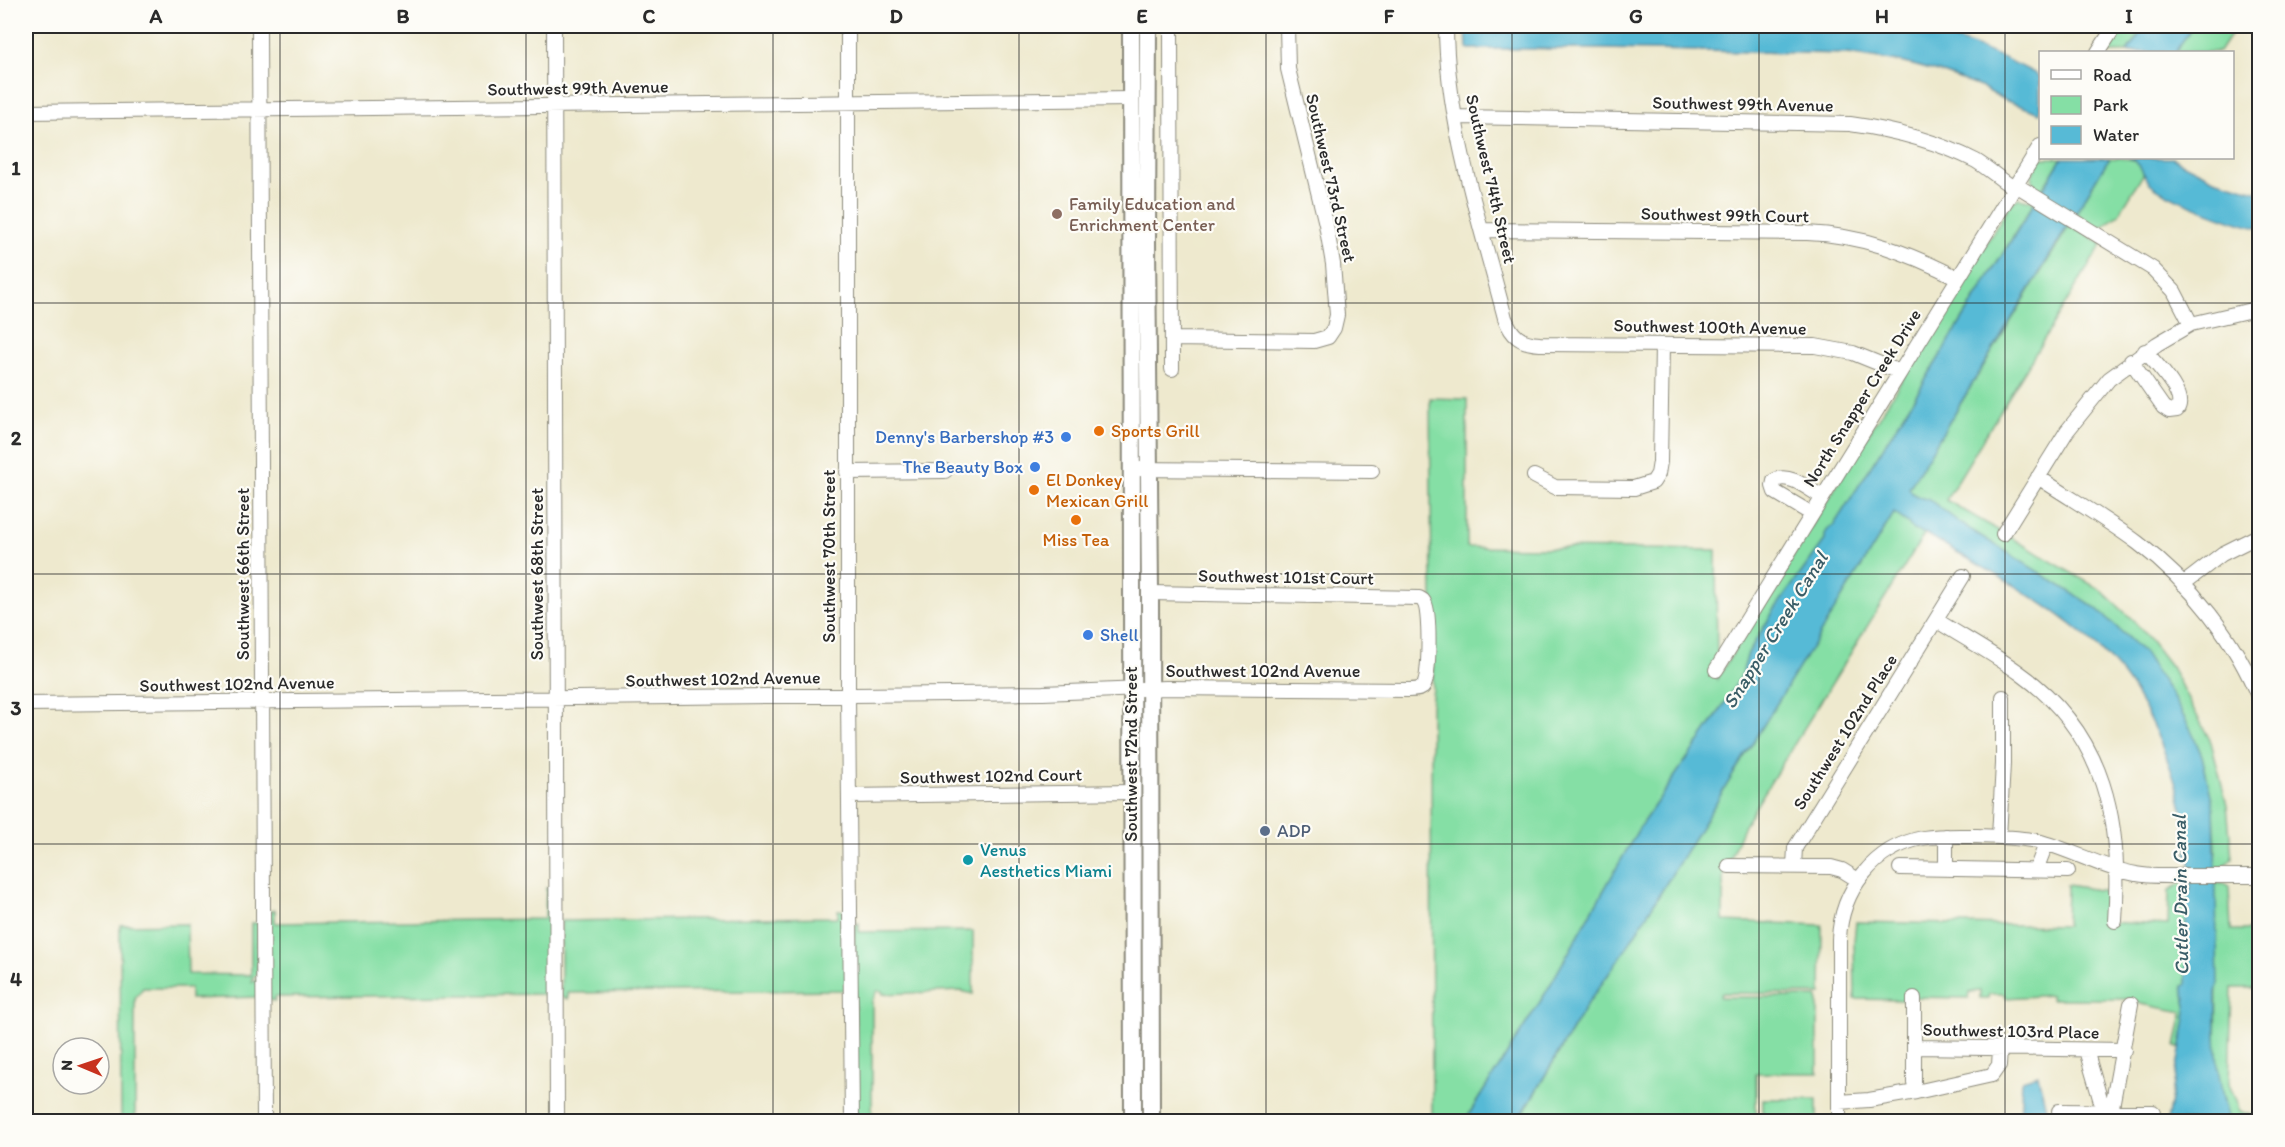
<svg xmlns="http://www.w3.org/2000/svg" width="2285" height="1147" font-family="Itim,sans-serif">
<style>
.green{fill:#85dfa5;stroke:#588568;stroke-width:1.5}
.water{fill:#57bad6;stroke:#417280;stroke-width:1.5}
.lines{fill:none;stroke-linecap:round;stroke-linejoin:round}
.minor-casing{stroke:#8c8a7c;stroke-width:16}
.major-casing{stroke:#8c8a7c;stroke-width:20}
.minor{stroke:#fff;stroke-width:14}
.major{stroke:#fff;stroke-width:16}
.grid{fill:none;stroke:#2b2b2b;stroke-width:1.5;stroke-opacity:0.55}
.education-dot{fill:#8d6e63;stroke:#fdfcf7;stroke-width:2}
.food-dot{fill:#e8710a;stroke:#fdfcf7;stroke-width:2}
.shop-dot{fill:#3f7fe0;stroke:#fdfcf7;stroke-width:2}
.service-dot{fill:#5c6f8a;stroke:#fdfcf7;stroke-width:2}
.culture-dot{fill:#0f9aa8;stroke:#fdfcf7;stroke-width:2}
.labels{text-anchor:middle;stroke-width:4.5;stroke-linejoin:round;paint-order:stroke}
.street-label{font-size:18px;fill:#2b2b2b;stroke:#fdfcf7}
.education-label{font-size:18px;fill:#785e54;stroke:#fdfcf7;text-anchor:start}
.food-label{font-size:18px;fill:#c56008;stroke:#fdfcf7;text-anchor:start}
.shop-label{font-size:18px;fill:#366cbe;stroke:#fdfcf7;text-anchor:end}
.service-label{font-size:18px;fill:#4e5e75;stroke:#fdfcf7;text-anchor:start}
.culture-label{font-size:18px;fill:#0d838f;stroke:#fdfcf7;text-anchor:start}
.water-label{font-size:20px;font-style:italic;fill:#3a5d67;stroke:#fdfcf7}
.neatline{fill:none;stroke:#2b2b2b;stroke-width:2}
.grid-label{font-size:20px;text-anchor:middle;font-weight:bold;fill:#2b2b2b}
</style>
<rect width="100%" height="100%" fill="#fdfcf7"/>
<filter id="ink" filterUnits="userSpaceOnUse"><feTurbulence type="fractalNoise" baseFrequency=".0167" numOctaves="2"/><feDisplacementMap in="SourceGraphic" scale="12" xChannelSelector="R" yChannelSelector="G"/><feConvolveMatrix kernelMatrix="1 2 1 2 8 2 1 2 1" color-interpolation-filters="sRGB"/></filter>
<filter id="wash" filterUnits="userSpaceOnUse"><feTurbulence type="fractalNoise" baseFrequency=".008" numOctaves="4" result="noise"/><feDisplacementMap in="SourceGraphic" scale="24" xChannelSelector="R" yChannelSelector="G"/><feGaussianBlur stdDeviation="1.35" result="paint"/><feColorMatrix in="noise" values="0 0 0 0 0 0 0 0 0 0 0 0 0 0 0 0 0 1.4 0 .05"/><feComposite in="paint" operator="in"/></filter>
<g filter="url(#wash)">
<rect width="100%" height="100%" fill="#eee9ce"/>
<path class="green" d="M 2121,26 L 2145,26 L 2127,52 L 2104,52 Z
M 2193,26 L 2236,26 L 2219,52 L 2175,52 Z
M 2040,158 L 2062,158 L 2041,191 L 2033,183 L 2031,177 Z
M 2109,158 C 2125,158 2136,156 2144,173 L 2119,214 L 2100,229 L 2076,213 Z
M 2019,198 L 2033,201 L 2033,204 L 1910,405 L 1834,525 L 1830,527 L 1826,539 L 1775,609 L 1748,653 L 1742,675 L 1716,717 L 1641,825 L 1545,994 L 1464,1122 L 1432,1121 L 1431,706 L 1433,688 L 1430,398 L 1467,399 L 1467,547 L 1716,550 L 1717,679 L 2011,203 Z
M 2069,226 L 2072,228 L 2073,226 L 2102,244 L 1946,500 L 2101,590 L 2133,620 L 2151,641 L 2171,667 L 2211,742 L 2227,805 L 2232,858 L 2224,867 L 2214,868 L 2216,850 L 2214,809 L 2202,756 L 2190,728 L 2171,694 L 2144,653 L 2096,608 L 1960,523 L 1931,501 L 1919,498 L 1912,493 L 1909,488 Z
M 1894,513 C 1906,520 1913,530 1925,533 L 1743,827 L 1723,875 L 1723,921 L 1822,925 L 1821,994 L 1721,993 L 1720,997 L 1818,997 L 1818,1073 L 1756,1073 L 1756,1120 L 1518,1122 L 1586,1006 L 1624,952 Z
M 2189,883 L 2186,986 L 2183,986 L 2187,1013 L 2181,1049 L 2176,1047 L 2183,1012 L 2141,1004 L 2131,999 L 2051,999 L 2051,995 L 2006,998 L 2005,994 L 1989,994 L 1988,998 L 1980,998 L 1980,991 L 1970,992 L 1969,998 L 1907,997 L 1904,1000 L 1855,999 L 1854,941 L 1856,922 L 2066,926 L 2067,885 L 2104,891 L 2104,922 L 2168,925 L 2169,890 L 2180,884 Z
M 2214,883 L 2224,884 L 2229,887 L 2231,930 L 2259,930 L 2259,988 L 2232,988 L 2229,1084 L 2240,1111 L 2259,1118 L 2259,1121 L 2229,1121 L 2220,1085 L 2216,1053 L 2217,968 Z
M 546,888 L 551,890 L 552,989 L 549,994 L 275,997 L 275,1001 L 268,1000 L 267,912 L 275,910 L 275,923 L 545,919 Z
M 838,910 L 845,911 L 846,990 L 568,993 L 568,999 L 561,997 L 561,921 L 838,917 Z
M 251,923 L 258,923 L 257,975 L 252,978 L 252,982 L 259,980 L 259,997 L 190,999 L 190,988 L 143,988 L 135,998 L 135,1121 L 121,1121 L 120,925 L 187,924 L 188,974 L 251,975 Z
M 859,923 L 859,932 L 973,931 L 973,994 L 961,991 L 883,994 L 882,991 L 877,991 L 872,1001 L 872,1121 L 856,1121 L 854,925 Z
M 1763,1099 L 1817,1099 L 1817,1121 L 1763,1121 Z"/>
<path class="water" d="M 1466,26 L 1900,26 C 1945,33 1998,53 2038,75 L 2040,78 L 2040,113 L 2004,100 L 1983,88 L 1946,74 L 1905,63 L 1847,54 L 1602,49 L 1467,49 Z
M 2145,26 L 2193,26 L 2175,52 L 2127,52 Z
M 2062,158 L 2109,158 L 1909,488 C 1914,499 1923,496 1931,501 L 1960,523 L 2096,608 L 2144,653 L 2171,694 L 2190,728 L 2202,756 L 2214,809 L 2218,985 L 2216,992 C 2215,1036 2216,1079 2229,1121 L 2167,1121 L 2187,1013 L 2183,986 L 2186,985 L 2186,905 L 2191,887 L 2190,862 L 2187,855 C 2187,819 2178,786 2165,754 C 2154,726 2136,689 2116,667 C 2069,610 1989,573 1927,534 L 1913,530 L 1908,523 L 1894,513 L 1624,952 L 1586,1006 L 1518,1121 L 1464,1122 L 1545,994 L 1641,825 L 1716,717 L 1742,675 L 1748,653 L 1775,609 L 1825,540 C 1824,533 1828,528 1834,525 L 1910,405 Z
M 2130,158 L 2172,158 L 2214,179 L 2259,192 L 2259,228 C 2239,225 2164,197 2150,183 C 2140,173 2145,167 2130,158 Z
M 2038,1075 L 2049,1121 L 2020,1121 L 2022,1080 Z"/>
</g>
<g filter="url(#ink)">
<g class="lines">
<defs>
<path id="minor" d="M 259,26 L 264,1122
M 554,26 L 557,1122
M 848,26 L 848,696 L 852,1122
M 1171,26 L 1172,369
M 1446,26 C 1446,121 1481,226 1505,318 C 1512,336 1520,343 1540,344 L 1815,346 L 1853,353 L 1900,372
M 2098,52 L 2115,26
M 26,112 L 1131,99
M 1456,117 L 1850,124 C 1893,130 1937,141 1976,161 C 1989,169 2001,180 2014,188
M 2016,185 L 2153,269 L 2174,291 L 2191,324
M 1483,230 L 1807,233 C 1862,235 1909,253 1958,278
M 1172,339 L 1314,341 L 1328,337 L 1334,328 L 1337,315 L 1333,264 L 1326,224 L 1288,69 L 1287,26
M 2131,361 L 2163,407 L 2169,411 L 2177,410 C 2188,395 2155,363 2145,351
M 1132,469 L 1372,471
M 847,472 L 945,471
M 1534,476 L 1555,487 L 1634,488 L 1653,482 L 1658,474 L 1660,462 L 1662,345
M 2038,477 C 2071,499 2106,519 2138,543 C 2190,582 2236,640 2260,701
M 1812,514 L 1775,492 L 1773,486 L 1774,481 C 1788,471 1810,490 1822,497
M 2003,534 L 2067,431 L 2109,379 L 2157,344 L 2191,324 L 2260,308
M 2183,584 L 2222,554 L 2260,535
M 1936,620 C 1964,638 1994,654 2021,674 C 2106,735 2122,823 2115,921
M 1716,670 L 2040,146
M 26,704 L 1043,693 L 1166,688 L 1409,690 C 1414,690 1419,690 1423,687 C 1430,681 1430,614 1425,604 C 1423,600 1423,600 1419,598 L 1150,593
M 849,796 L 1133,792
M 1999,837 L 2003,764 L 2003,697
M 1729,866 L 1831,867 L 1842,870 L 1858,880
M 1794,866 L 1795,848 L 1963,576
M 1900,868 L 2068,871
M 1946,868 L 1946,836
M 2036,870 L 2046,844
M 1914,1047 L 1914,998
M 2086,1050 L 2104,1112
M 1916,1092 L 1992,1075 L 1999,1065 L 2000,1049
M 1839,1102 L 1869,1100 L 1916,1092 L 1914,1083 L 1914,1047 L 2124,1050
M 2059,1111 L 2153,1112
M 2111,1112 L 2131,1004
M 1839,1122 L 1839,939 C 1841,891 1874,847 1923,838 C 1941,835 1959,836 1977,836 C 1997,837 2017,837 2037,841 C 2071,849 2101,868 2136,874 C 2151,877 2167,876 2182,876 C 2208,876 2234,876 2260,876"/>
<path id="major" d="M 1131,26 L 1133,1122
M 1148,26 L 1147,241 L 1150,593 L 1151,1122"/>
</defs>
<use href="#minor" class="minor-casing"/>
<use href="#major" class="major-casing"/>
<use href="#minor" class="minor"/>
<use href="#major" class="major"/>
</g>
</g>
<path class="grid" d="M 280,26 L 280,1122M 526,26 L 526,1122M 773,26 L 773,1122M 1019,26 L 1019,1122M 1266,26 L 1266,1122M 1512,26 L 1512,1122M 1759,26 L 1759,1122M 2005,26 L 2005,1122M 26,303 L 2260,303M 26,574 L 2260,574M 26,844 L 2260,844"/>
<circle class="education-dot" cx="1057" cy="214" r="6"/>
<g class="food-dot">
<circle cx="1099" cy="431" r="6"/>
<circle cx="1034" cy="490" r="6"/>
<circle cx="1076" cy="520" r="6"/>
</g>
<g class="shop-dot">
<circle cx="1066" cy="437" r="6"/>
<circle cx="1035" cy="467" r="6"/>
<circle cx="1088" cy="635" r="6"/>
</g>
<circle class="service-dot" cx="1265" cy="831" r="6"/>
<circle class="culture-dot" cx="968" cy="860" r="6"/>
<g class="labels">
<g class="street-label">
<text transform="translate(578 88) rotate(-1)" y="6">Southwest 99th Avenue</text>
<text transform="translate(1743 104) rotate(1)" y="6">Southwest 99th Avenue</text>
<text transform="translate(1331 178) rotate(77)" y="6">Southwest 73rd Street</text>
<text transform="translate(1491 179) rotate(77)" y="6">Southwest 74th Street</text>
<text transform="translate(1725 215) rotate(1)" y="6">Southwest 99th Court</text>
<text transform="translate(1710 327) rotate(1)" y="6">Southwest 100th Avenue</text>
<text transform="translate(1862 398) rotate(-58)" y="6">North Snapper Creek Drive</text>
<text transform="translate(829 556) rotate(-90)" y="6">Southwest 70th Street</text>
<text transform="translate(243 574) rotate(-90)" y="6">Southwest 66th Street</text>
<text transform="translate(537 574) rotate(-90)" y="6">Southwest 68th Street</text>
<text transform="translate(1286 577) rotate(1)" y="6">Southwest 101st Court</text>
<text x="1263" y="677">Southwest 102nd Avenue</text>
<text transform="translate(723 679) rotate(-1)" y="6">Southwest 102nd Avenue</text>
<text transform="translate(237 684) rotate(-1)" y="6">Southwest 102nd Avenue</text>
<text transform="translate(1845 732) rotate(-58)" y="6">Southwest 102nd Place</text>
<text transform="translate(1131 754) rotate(-90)" y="6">Southwest 72nd Street</text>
<text transform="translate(991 776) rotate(-1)" y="6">Southwest 102nd Court</text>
<text transform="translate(2011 1031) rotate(1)" y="6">Southwest 103rd Place</text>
</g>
<g class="education-label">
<text x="1069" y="210">Family Education and<tspan x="1069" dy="21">Enrichment Center</tspan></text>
</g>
<g class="food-label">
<text x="1111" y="437">Sports Grill</text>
<text x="1046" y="486">El Donkey<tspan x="1046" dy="21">Mexican Grill</tspan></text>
<text x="1076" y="546" text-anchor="middle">Miss Tea</text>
</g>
<g class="shop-label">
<text x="1054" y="443">Denny's Barbershop #3</text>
<text x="1023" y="473">The Beauty Box</text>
<text x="1100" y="641" text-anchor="start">Shell</text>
</g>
<g class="service-label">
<text x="1277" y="837">ADP</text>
</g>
<g class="culture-label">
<text x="980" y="856">Venus<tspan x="980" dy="21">Aesthetics Miami</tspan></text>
</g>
<g class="water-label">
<text transform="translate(1775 630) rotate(-58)" y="7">Snapper Creek Canal</text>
<text transform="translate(2180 895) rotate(-91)" y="7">Cutler Drain Canal</text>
</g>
</g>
<rect width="2285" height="1147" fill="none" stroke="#fdfcf7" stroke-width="66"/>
<rect x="2039" y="51" width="195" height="108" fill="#fdfcf7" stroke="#a9a8a5" stroke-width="1.5"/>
<rect x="2051" y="70" width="30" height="9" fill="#ffffff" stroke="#a9a8a5" stroke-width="1.5"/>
<text x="2093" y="81" font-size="18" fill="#2b2b2b">Road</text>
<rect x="2051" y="96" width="30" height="18" fill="#85dfa5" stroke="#a9a8a5" stroke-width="1.5"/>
<text x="2093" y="111" font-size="18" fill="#2b2b2b">Park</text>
<rect x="2051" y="126" width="30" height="18" fill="#57bad6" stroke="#a9a8a5" stroke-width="1.5"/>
<text x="2093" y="141" font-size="18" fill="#2b2b2b">Water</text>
<g transform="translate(81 1066) rotate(272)"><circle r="28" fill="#fdfcf7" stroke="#a9a8a5" stroke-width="1.5"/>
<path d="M0-4.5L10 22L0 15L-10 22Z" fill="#c8321e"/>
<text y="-9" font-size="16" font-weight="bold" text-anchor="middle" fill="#2b2b2b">N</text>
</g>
<rect x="33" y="33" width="2219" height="1081" class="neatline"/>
<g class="grid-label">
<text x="156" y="23">A</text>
<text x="403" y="23">B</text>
<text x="649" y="23">C</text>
<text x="896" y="23">D</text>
<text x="1142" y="23">E</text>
<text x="1389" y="23">F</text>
<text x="1636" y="23">G</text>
<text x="1882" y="23">H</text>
<text x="2129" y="23">I</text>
<text x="16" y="175">1</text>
<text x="16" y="445">2</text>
<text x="16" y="715">3</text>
<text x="16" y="986">4</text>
</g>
</svg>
